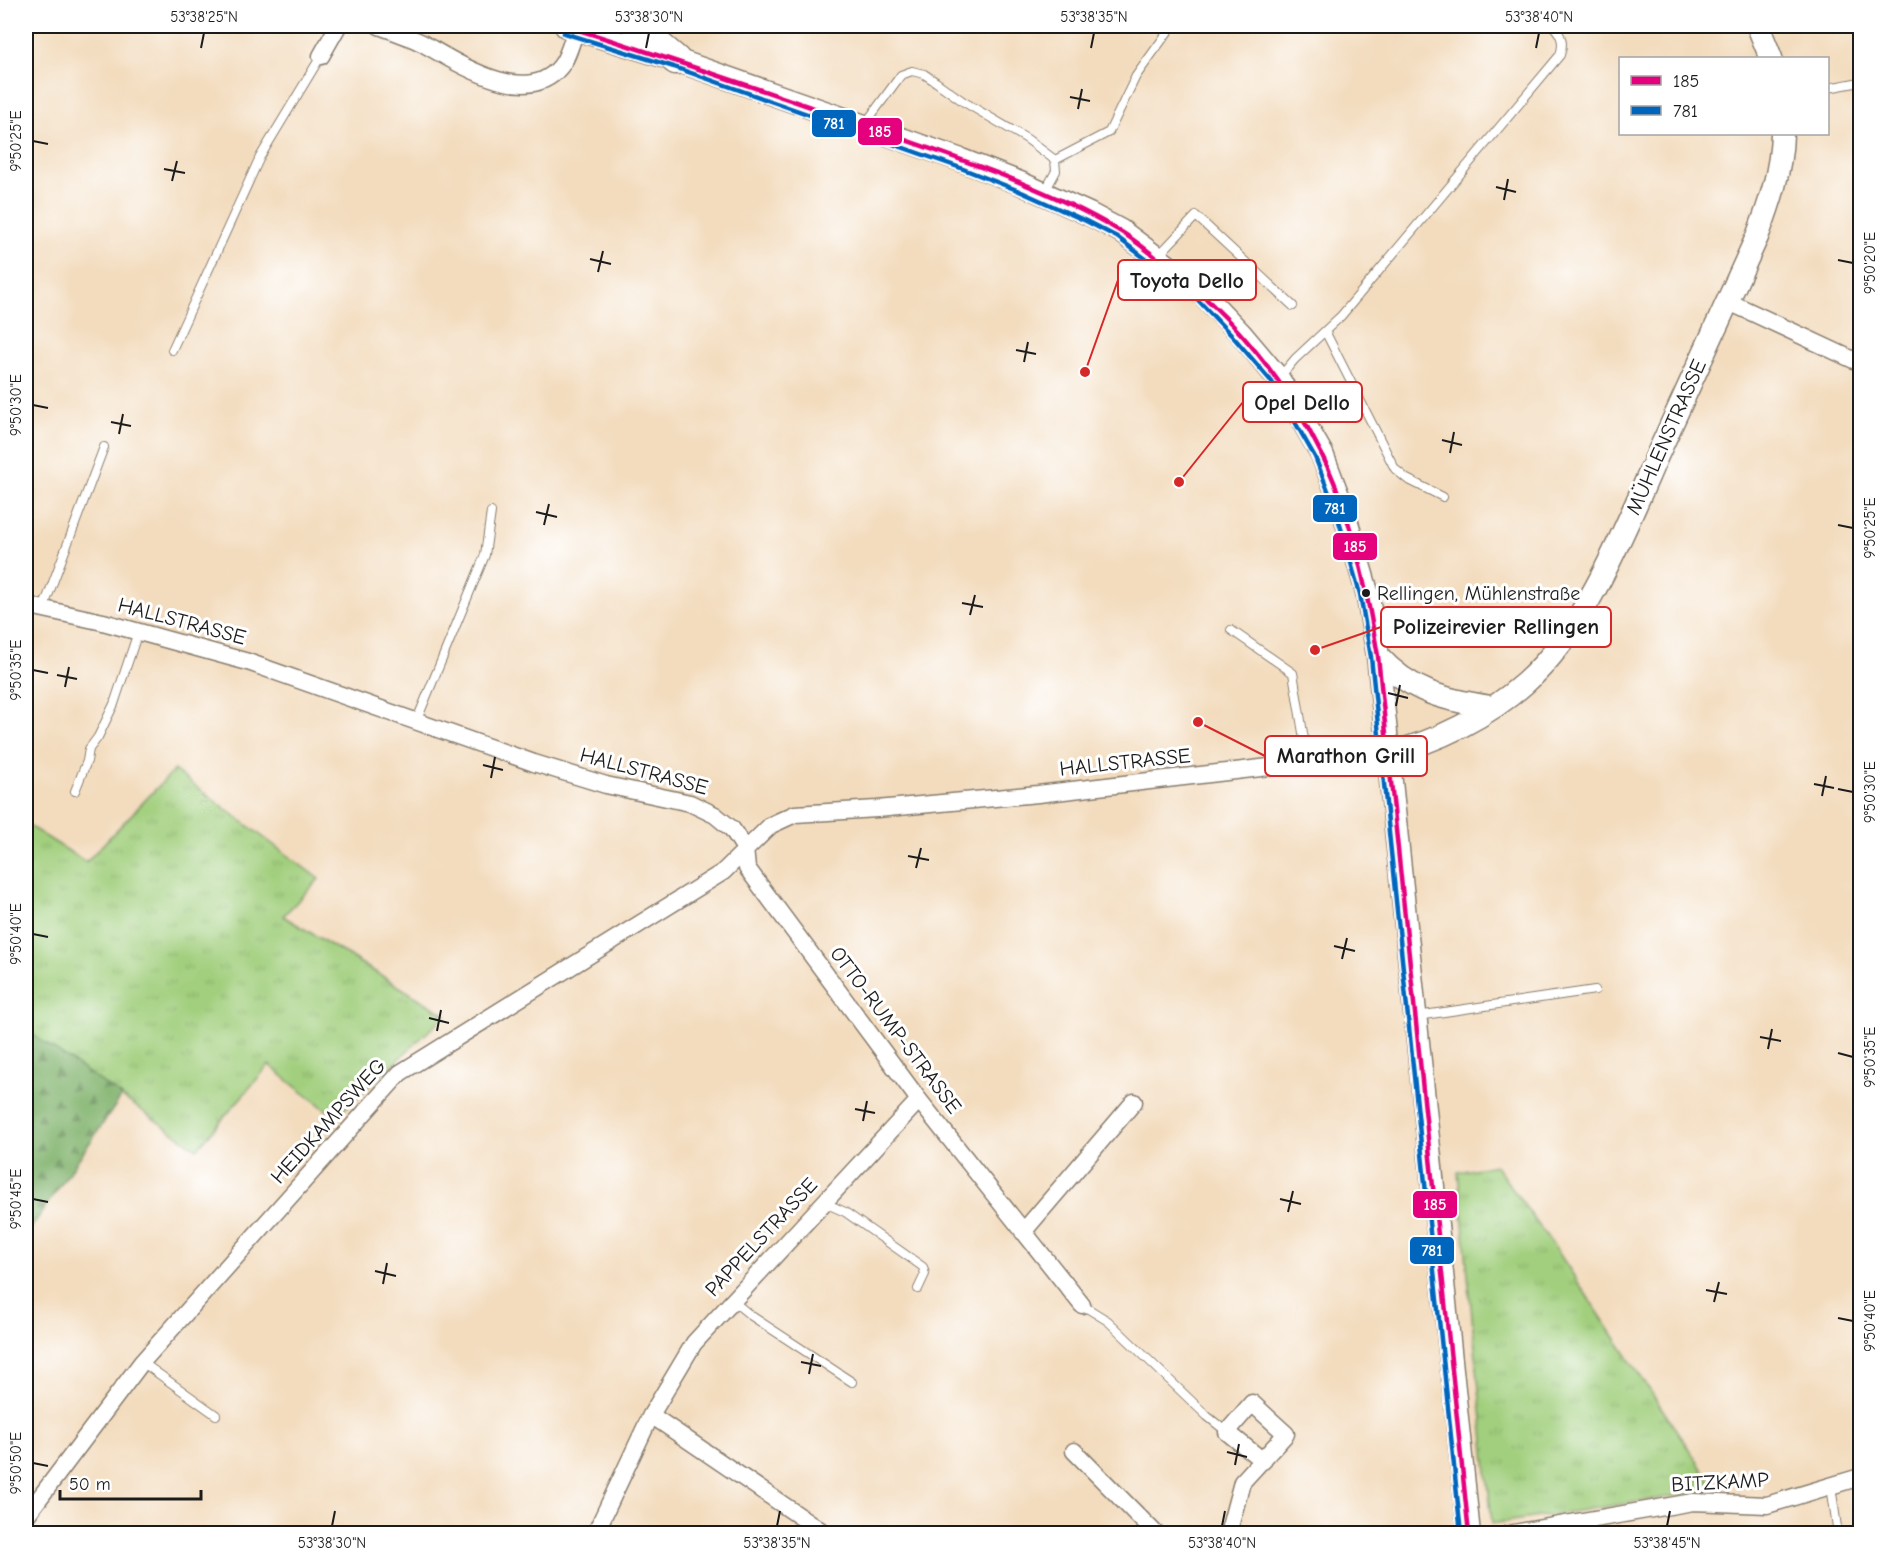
<svg xmlns="http://www.w3.org/2000/svg" width="1886" height="1559" font-family="'Comic Neue',sans-serif">
<style>
.grass{fill:url(#grass-tufts);stroke:#5e764c;stroke-width:1.5}
.forest{fill:url(#forest-firs);stroke:#4e6744;stroke-width:1.5}
.lines{fill:none;stroke-linecap:round;stroke-linejoin:round}
.lane-casing{stroke:#887c6d;stroke-width:10}
.street-casing{stroke:#887c6d;stroke-width:19}
.secondary-casing{stroke:#887c6d;stroke-width:25}
.highway-casing{stroke:#887c6d;stroke-width:31}
.lane{stroke:#fff;stroke-width:8}
.street{stroke:#fff;stroke-width:16}
.secondary{stroke:#fff;stroke-width:22}
.highway{stroke:#fff;stroke-width:28}
.bus-1-casing{stroke:#fff;stroke-width:9}
.bus-2-casing{stroke:#fff;stroke-width:9}
.bus-1{stroke:#e5007d;stroke-width:4.5}
.bus-2{stroke:#0065bd;stroke-width:4.5}
.ticks{fill:none;stroke:#1c1c1c;stroke-width:2}
.bus-dot{fill:#1c1c1c;stroke:#fff;stroke-width:2}
.labels{text-anchor:middle;stroke-width:6;stroke-linejoin:round;paint-order:stroke}
.bus-label{font-size:20px;fill:#1c1c1c;stroke:#fff;text-anchor:start}
.street-label{font-size:21px;fill:#1c1c1c;stroke:#fff}
.leader{fill:none;stroke:#d62828;stroke-width:2}
.callout-dot{fill:#d62828;stroke:#fff;stroke-width:2}
.callout{fill:#fff;stroke:#d62828;stroke-width:2}
.callout-label{font-size:22px;text-anchor:middle;font-weight:bold;fill:#1c1c1c}
.line-badge{stroke:#fff;stroke-width:2}
.badge-label{font-size:16px;text-anchor:middle;font-weight:bold;fill:#fff}
.neatline{fill:none;stroke:#1c1c1c;stroke-width:2}
.ticks-label{font-size:15px;text-anchor:middle;fill:#1c1c1c}
</style>
<defs>
<pattern id="grass-tufts" width="24" height="20" patternUnits="userSpaceOnUse" patternTransform="scale(1.5)"><rect width="24" height="20" fill="#a1cf7d"/><path d="M3 7l-1-3M5 7V3M7 7l1-3M15 17l-1-3M17 17v-4M19 17l1-3" fill="none" stroke="#8ab16b"/></pattern>
<pattern id="forest-firs" width="22" height="20" patternUnits="userSpaceOnUse" patternTransform="scale(1.5)"><rect width="22" height="20" fill="#80b26c"/><path d="M5 1l3.5 6h-7zM16 11l3.5 6h-7z" fill="#689058"/></pattern>
</defs>
<rect width="100%" height="100%" fill="#fff"/>
<filter id="ink" filterUnits="userSpaceOnUse"><feTurbulence type="fractalNoise" baseFrequency=".0167" numOctaves="2"/><feDisplacementMap in="SourceGraphic" scale="12" xChannelSelector="R" yChannelSelector="G"/><feConvolveMatrix kernelMatrix="1 2 1 2 8 2 1 2 1" color-interpolation-filters="sRGB"/></filter>
<filter id="wash" filterUnits="userSpaceOnUse"><feTurbulence type="fractalNoise" baseFrequency=".008" numOctaves="4" result="noise"/><feDisplacementMap in="SourceGraphic" scale="24" xChannelSelector="R" yChannelSelector="G"/><feGaussianBlur stdDeviation="1.35" result="paint"/><feColorMatrix in="noise" values="0 0 0 0 0 0 0 0 0 0 0 0 0 0 0 0 0 1.4 0 .05"/><feComposite in="paint" operator="in"/></filter>
<g filter="url(#wash)">
<rect width="100%" height="100%" fill="#f3dcbe"/>
<path class="grass" d="M 174,770 L 319,879 L 283,916 L 446,1015 L 336,1117 L 297,1088 L 269,1065 L 197,1149 L 26,1030 L 26,824 L 86,862 Z
M 1495,1165 L 1558,1252 L 1716,1490 L 1492,1524 L 1458,1172 Z"/>
<path class="forest" d="M 26,1030 L 122,1096 L 26,1235 Z"/>
</g>
<g filter="url(#ink)">
<g class="lines">
<defs>
<path id="lane" d="M 1828,88 L 1860,82
M 865,124 L 901,75 L 912,71 L 924,74 L 936,82 L 964,102 L 1027,139 L 1055,160 L 1056,171 L 1044,193
M 1055,160 L 1109,132 L 1136,76 L 1172,26
M 1157,257 L 1196,216 L 1293,306
M 1325,331 L 1395,469 L 1407,479 L 1443,497
M 172,350 L 260,157 L 321,56
M 1279,378 L 1295,359 L 1341,316 L 1560,55 C 1564,43 1562,35 1553,26
M 43,609 L 104,447
M 1231,630 L 1293,673 L 1308,763
M 416,722 L 485,555 L 491,512
M 75,791 L 87,761 L 89,749 L 98,737 L 114,704 L 138,632
M 1417,1016 L 1595,990
M 825,1203 L 845,1212 L 923,1267 L 925,1274 L 918,1289
M 733,1301 L 750,1315 L 852,1382
M 1082,1305 L 1108,1321 L 1207,1416 L 1227,1432
M 142,1362 L 216,1415
M 1831,1486 L 1838,1534"/>
<path id="street" d="M 379,26 C 393,31 408,36 422,43 C 456,62 526,109 560,67 C 568,58 572,40 576,29
M 321,56 L 338,26
M 1727,301 L 1860,363
M 26,605 L 103,622 L 248,662 L 534,763 L 606,785 L 690,803 L 715,815 L 732,829 L 745,849 L 747,868 L 919,1100 L 1082,1305
M 1023,1232 L 1134,1102
M 651,1415 L 826,1534
M 1074,1451 L 1156,1534
M 26,1516 L 142,1362 L 400,1073 L 723,872 L 771,825 L 795,814 L 877,809 L 1038,794 L 1389,753
M 595,1534 L 651,1415 L 694,1343 L 919,1100
M 1228,1534 L 1242,1482 L 1286,1434 L 1252,1403 L 1227,1432 L 1263,1461
M 1508,1534 L 1693,1502 L 1767,1505 L 1860,1477"/>
<path id="secondary" d="M 566,26 L 676,60 L 961,160 L 1020,183 L 1089,214 L 1121,231 L 1181,276 L 1202,293 L 1241,334 L 1278,378 L 1322,454 L 1343,509 L 1367,592 L 1378,656 L 1469,1534
M 1758,26 L 1771,58
M 1378,656 C 1410,692 1445,700 1491,707
M 1389,753 C 1437,742 1488,716 1525,683 C 1585,630 1625,529 1657,456 C 1690,383 1723,310 1757,237 C 1770,203 1781,171 1782,134"/>
<path id="highway" d="M 636,26 L 676,60
M 576,29 L 578,26"/>
</defs>
<use href="#lane" class="lane-casing"/>
<use href="#street" class="street-casing"/>
<use href="#secondary" class="secondary-casing"/>
<use href="#highway" class="highway-casing"/>
<use href="#lane" class="lane"/>
<use href="#street" class="street"/>
<use href="#secondary" class="secondary"/>
<use href="#highway" class="highway"/>
<defs>
<path id="bus-1" d="M 566,26 C 672,59 777,95 882,132 C 962,160 1045,187 1118,230 C 1134,239 1149,252 1163,263 C 1230,313 1284,378 1321,453 C 1351,512 1367,591 1378,656 L 1469,1534"/>
<path id="bus-2" d="M 564,33 L 674,67 L 958,167 L 1017,190 L 1086,221 L 1117,237 L 1176,282 L 1197,299 L 1235,339 L 1272,382 L 1315,457 L 1336,511 L 1360,594 L 1371,657 L 1461,1534"/>
</defs>
<use href="#bus-1" class="bus-1-casing"/>
<use href="#bus-2" class="bus-2-casing"/>
<use href="#bus-1" class="bus-1"/>
<use href="#bus-2" class="bus-2"/>
</g>
</g>
<path class="ticks" d="M 201,48 L 204,33M 646,48 L 649,33M 1091,48 L 1094,33M 1536,48 L 1539,33M 1070,97 L 1090,101M 1078,109 L 1082,89M 33,141 L 48,144M 164,169 L 185,173M 172,181 L 177,161M 1496,187 L 1516,192M 1504,200 L 1508,179M 590,259 L 611,264M 1838,260 L 1853,263M 598,272 L 603,251M 1016,350 L 1036,354M 1024,362 L 1028,342M 33,405 L 48,408M 111,422 L 131,426M 119,434 L 123,414M 1442,440 L 1462,445M 1450,453 L 1454,432M 536,512 L 557,517M 544,525 L 549,504M 1838,525 L 1853,528M 962,603 L 983,607M 970,615 L 975,595M 33,670 L 48,673M 57,675 L 77,679M 65,687 L 69,667M 1388,693 L 1408,698M 1396,706 L 1400,685M 483,765 L 503,770M 491,778 L 495,757M 1814,784 L 1834,788M 1838,789 L 1853,792M 1822,796 L 1826,776M 908,856 L 929,860M 916,868 L 921,848M 33,934 L 48,937M 1334,946 L 1355,951M 1342,959 L 1347,938M 429,1018 L 449,1023M 437,1031 L 441,1010M 1760,1037 L 1781,1041M 1768,1049 L 1772,1029M 1838,1053 L 1853,1057M 855,1109 L 875,1113M 863,1121 L 867,1101M 33,1199 L 48,1202M 1280,1199 L 1301,1204M 1288,1212 L 1293,1191M 375,1271 L 396,1276M 383,1284 L 387,1263M 1706,1290 L 1727,1294M 1714,1302 L 1719,1282M 1838,1318 L 1853,1321M 801,1362 L 821,1366M 809,1374 L 813,1354M 1227,1452 L 1247,1457M 33,1463 L 48,1466M 1235,1465 L 1239,1444M 332,1526 L 335,1511M 777,1526 L 780,1511M 1222,1526 L 1225,1511M 1667,1526 L 1670,1511"/>
<circle class="bus-dot" cx="1366" cy="593" r="5"/>
<g class="labels">
<g class="bus-label">
<text x="1377" y="600">Rellingen, Mühlenstraße</text>
</g>
<g class="street-label">
<text transform="translate(1666 437) rotate(-66)" y="7">MÜHLENSTRASSE</text>
<text transform="translate(182 621) rotate(15)" y="7">HALLSTRASSE</text>
<text transform="translate(1125 762) rotate(-6)" y="7">HALLSTRASSE</text>
<text transform="translate(644 771) rotate(15)" y="7">HALLSTRASSE</text>
<text transform="translate(896 1030) rotate(53)" y="7">OTTO-RUMP-STRASSE</text>
<text transform="translate(328 1121) rotate(-48)" y="7">HEIDKAMPSWEG</text>
<text transform="translate(761 1237) rotate(-47)" y="7">PAPPELSTRASSE</text>
<text transform="translate(1720 1482) rotate(-3)" y="7">BITZKAMP</text>
</g>
</g>
<path class="leader" d="M1085 372L1118 280M1179 482L1243 402M1315 650L1381 627M1198 722L1265 756"/>
<g class="callout-dot">
<circle cx="1085" cy="372" r="6"/>
<circle cx="1179" cy="482" r="6"/>
<circle cx="1315" cy="650" r="6"/>
<circle cx="1198" cy="722" r="6"/>
</g>
<g class="callout">
<rect x="1118" y="260" width="138" height="40" rx="6"/>
<rect x="1243" y="382" width="119" height="40" rx="6"/>
<rect x="1381" y="607" width="230" height="40" rx="6"/>
<rect x="1265" y="736" width="162" height="40" rx="6"/>
</g>
<g class="callout-label">
<text x="1187" y="288">Toyota Dello</text>
<text x="1302" y="410">Opel Dello</text>
<text x="1496" y="634">Polizeirevier Rellingen</text>
<text x="1346" y="763">Marathon Grill</text>
</g>
<g class="line-badge">
<rect x="811" y="109" width="46" height="29" rx="6" fill="#0065bd"/>
<rect x="857" y="117" width="46" height="29" rx="6" fill="#e5007d"/>
<rect x="1312" y="494" width="46" height="29" rx="6" fill="#0065bd"/>
<rect x="1332" y="532" width="46" height="29" rx="6" fill="#e5007d"/>
<rect x="1412" y="1190" width="46" height="29" rx="6" fill="#e5007d"/>
<rect x="1409" y="1236" width="46" height="29" rx="6" fill="#0065bd"/>
</g>
<g class="badge-label">
<text x="834" y="129">781</text>
<text x="880" y="137">185</text>
<text x="1335" y="514">781</text>
<text x="1355" y="552">185</text>
<text x="1435" y="1210">185</text>
<text x="1432" y="1256">781</text>
</g>
<rect width="1886" height="1559" fill="none" stroke="#fff" stroke-width="66"/>
<rect x="1619" y="57" width="210" height="78" fill="#ffffff" stroke="#a4a4a4" stroke-width="1.5"/>
<rect x="1631" y="76" width="30" height="9" fill="#e5007d" stroke="#a4a4a4" stroke-width="1.5"/>
<text x="1673" y="87" font-size="18" fill="#1c1c1c">185</text>
<rect x="1631" y="106" width="30" height="9" fill="#0065bd" stroke="#a4a4a4" stroke-width="1.5"/>
<text x="1673" y="117" font-size="18" fill="#1c1c1c">781</text>
<path d="M60 1490v9h141v-9" fill="none" stroke="#1c1c1c" stroke-width="3"/>
<text x="69" y="1490" font-size="18" fill="#1c1c1c" stroke="#ffffff" stroke-width="4.5" paint-order="stroke">50 m</text>
<rect x="33" y="33" width="1820" height="1493" class="neatline"/>
<g class="ticks-label">
<text x="204" y="22">53°38'25"N</text>
<text x="649" y="22">53°38'30"N</text>
<text x="1094" y="22">53°38'35"N</text>
<text x="1539" y="22">53°38'40"N</text>
<text transform="translate(16 141) rotate(-90)" y="5">9°50'25"E</text>
<text transform="translate(1870 263) rotate(-90)" y="5">9°50'20"E</text>
<text transform="translate(16 405) rotate(-90)" y="5">9°50'30"E</text>
<text transform="translate(1870 528) rotate(-90)" y="5">9°50'25"E</text>
<text transform="translate(16 670) rotate(-90)" y="5">9°50'35"E</text>
<text transform="translate(1870 792) rotate(-90)" y="5">9°50'30"E</text>
<text transform="translate(16 934) rotate(-90)" y="5">9°50'40"E</text>
<text transform="translate(1870 1057) rotate(-90)" y="5">9°50'35"E</text>
<text transform="translate(16 1199) rotate(-90)" y="5">9°50'45"E</text>
<text transform="translate(1870 1321) rotate(-90)" y="5">9°50'40"E</text>
<text transform="translate(16 1463) rotate(-90)" y="5">9°50'50"E</text>
<text x="332" y="1548">53°38'30"N</text>
<text x="777" y="1548">53°38'35"N</text>
<text x="1222" y="1548">53°38'40"N</text>
<text x="1667" y="1548">53°38'45"N</text>
</g>
</svg>
